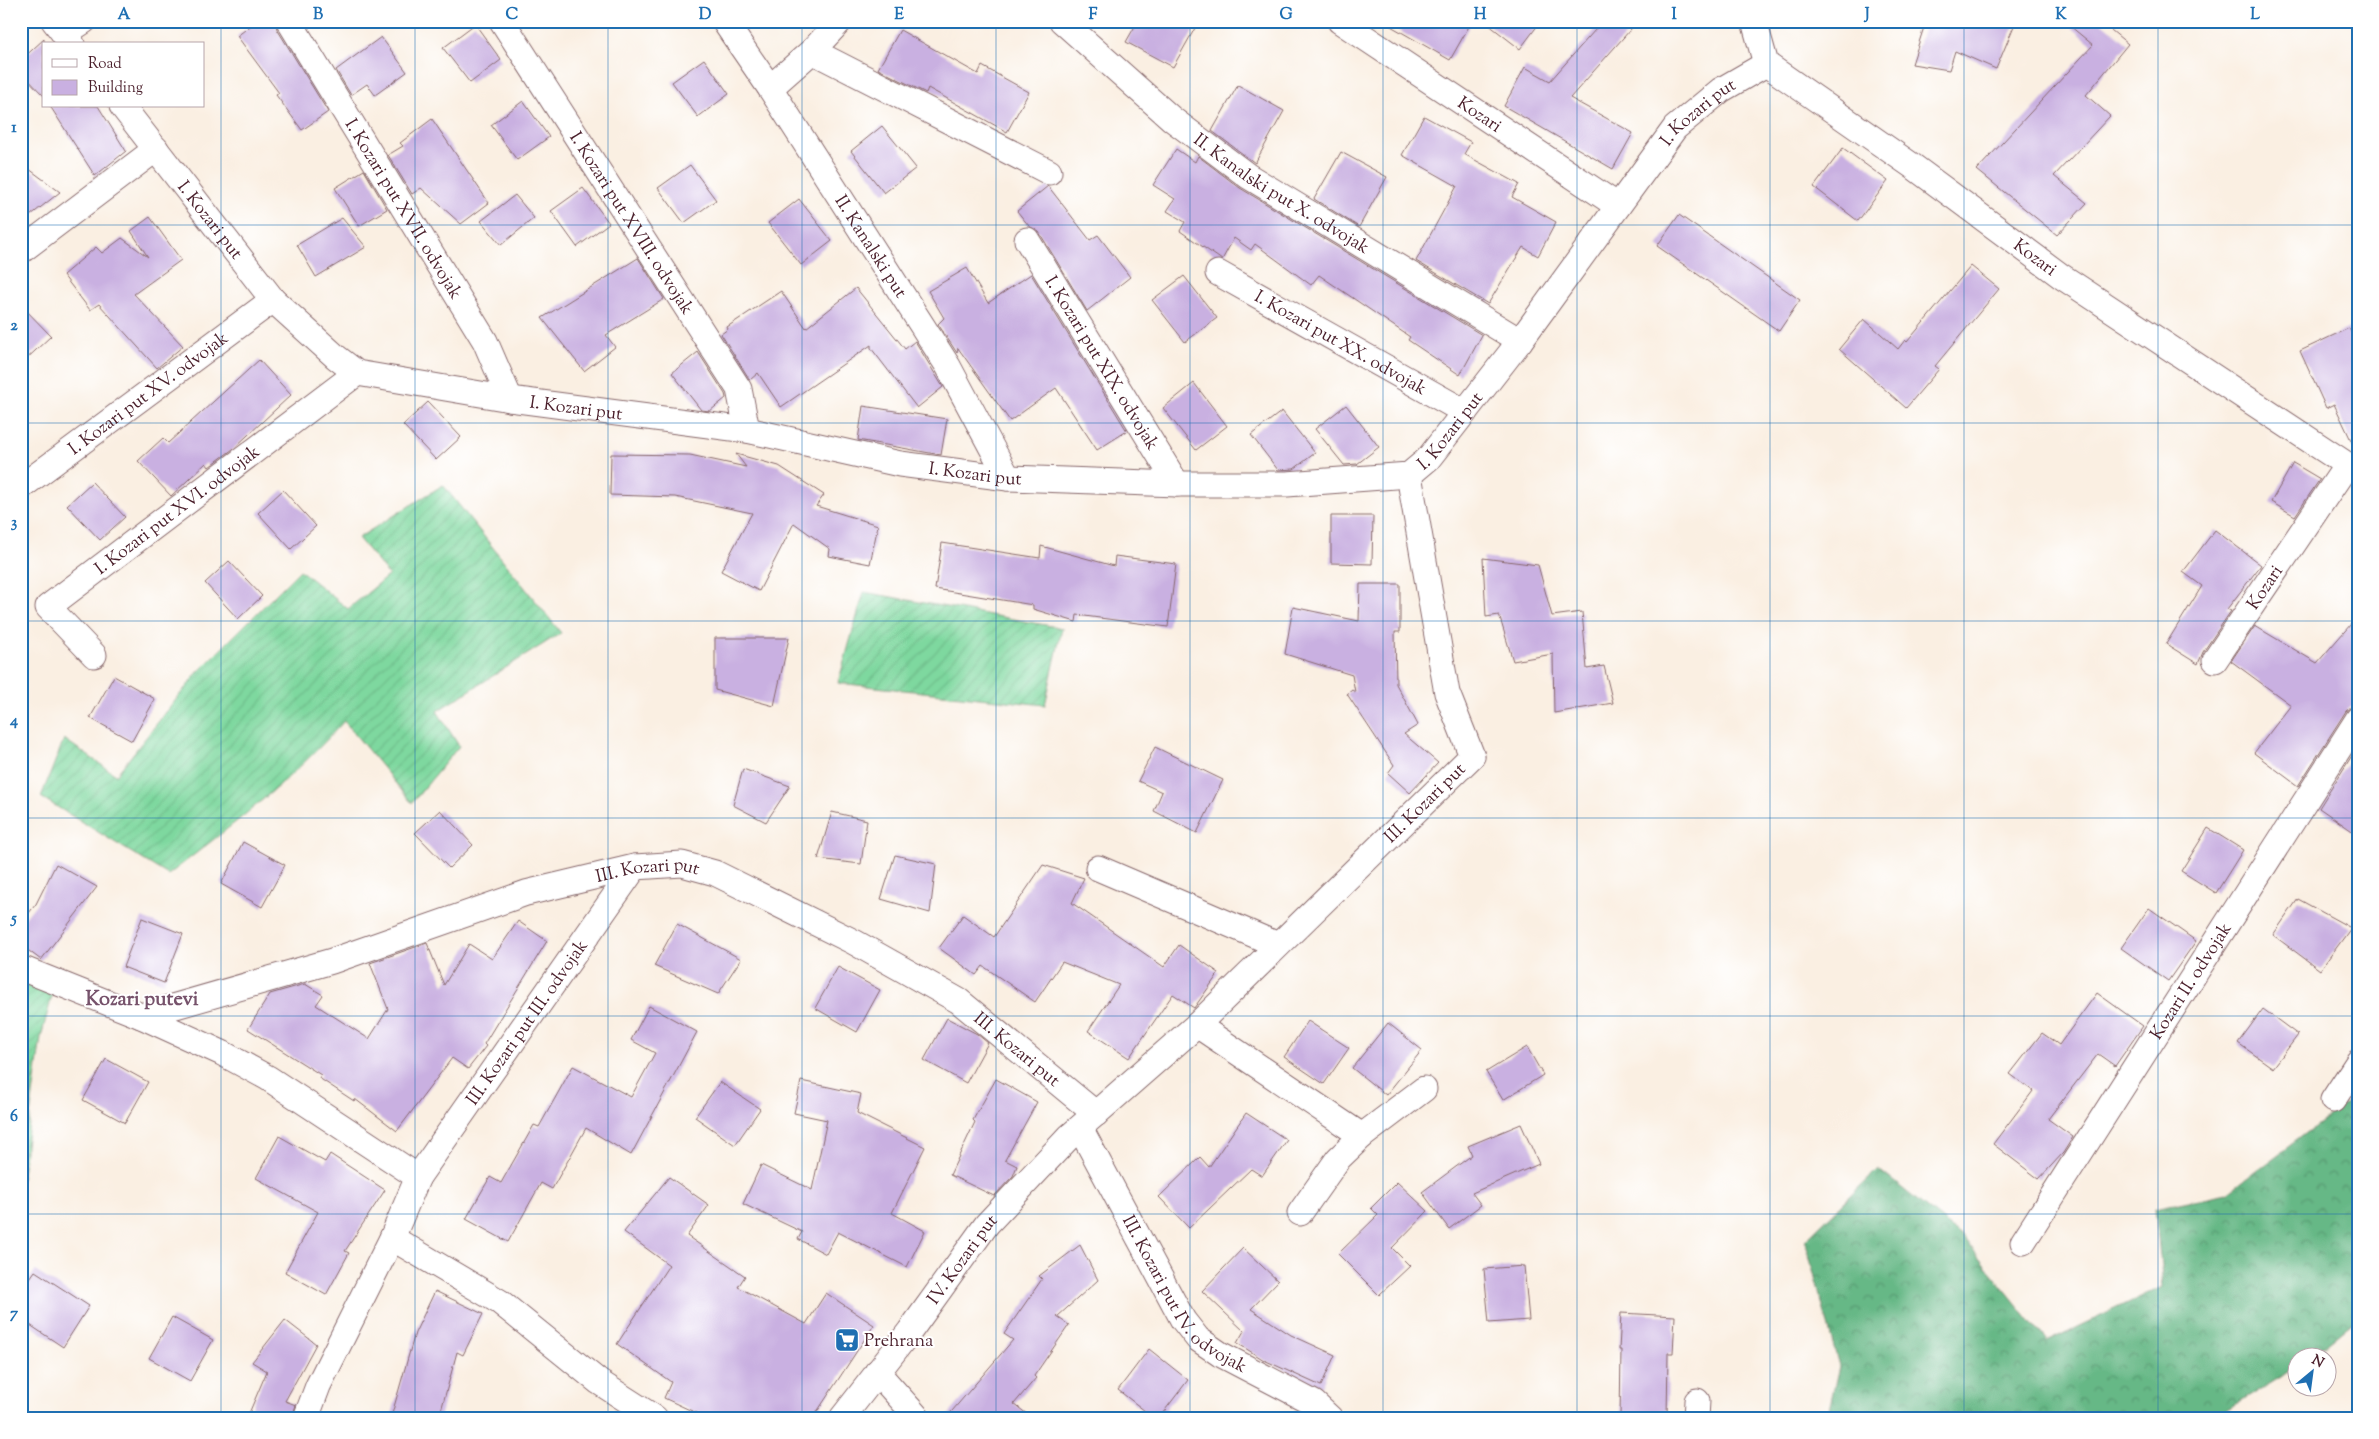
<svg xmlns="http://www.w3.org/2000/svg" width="2379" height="1439" font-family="'Sorts Mill Goudy',serif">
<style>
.forest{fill:url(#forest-crowns);stroke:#586c58}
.garden{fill:url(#garden-furrows);stroke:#647c65}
.building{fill:#c9b0e1}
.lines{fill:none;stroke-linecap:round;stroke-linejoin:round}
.minor-casing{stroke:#88686b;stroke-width:27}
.minor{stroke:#fff;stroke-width:25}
.grid{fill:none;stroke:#1f6fb2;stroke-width:1;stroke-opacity:0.55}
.labels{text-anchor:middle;stroke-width:4;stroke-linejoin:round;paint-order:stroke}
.street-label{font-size:18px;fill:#4a1f2b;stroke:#fff}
.poi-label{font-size:18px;fill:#4a1f2b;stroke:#fff;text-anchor:start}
.quarter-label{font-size:20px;font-weight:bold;fill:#76526b;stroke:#fff}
.neatline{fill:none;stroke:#1f6fb2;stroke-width:2}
.grid-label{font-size:16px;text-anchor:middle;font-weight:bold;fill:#1f6fb2}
</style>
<defs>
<pattern id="forest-crowns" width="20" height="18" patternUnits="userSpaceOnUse" patternTransform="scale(1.25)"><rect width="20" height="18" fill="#66b886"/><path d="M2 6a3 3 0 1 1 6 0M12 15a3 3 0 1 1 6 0" fill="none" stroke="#56956e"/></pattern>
<pattern id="garden-furrows" width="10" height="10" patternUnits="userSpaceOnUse" patternTransform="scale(1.25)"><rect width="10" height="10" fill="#7ed89f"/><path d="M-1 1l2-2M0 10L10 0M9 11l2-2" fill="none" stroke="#6eb989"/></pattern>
</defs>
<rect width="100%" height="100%" fill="#fff"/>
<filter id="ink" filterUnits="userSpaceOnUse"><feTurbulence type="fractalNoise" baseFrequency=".02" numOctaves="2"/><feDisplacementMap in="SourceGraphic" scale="10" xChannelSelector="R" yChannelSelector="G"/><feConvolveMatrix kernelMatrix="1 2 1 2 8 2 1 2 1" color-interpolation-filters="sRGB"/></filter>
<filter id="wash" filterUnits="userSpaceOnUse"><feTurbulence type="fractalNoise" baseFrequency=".0096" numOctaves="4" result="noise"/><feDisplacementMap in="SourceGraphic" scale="20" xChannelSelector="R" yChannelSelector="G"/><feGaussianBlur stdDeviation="1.12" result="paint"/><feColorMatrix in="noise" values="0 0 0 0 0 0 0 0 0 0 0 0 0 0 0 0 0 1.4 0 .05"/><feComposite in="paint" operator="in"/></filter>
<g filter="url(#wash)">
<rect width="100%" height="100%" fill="#faefe2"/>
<path class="forest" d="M 2358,1094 L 2358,1318 L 2312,1356 L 2296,1356 L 2296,1367 L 2214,1418 L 1827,1418 L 1839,1366 L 1805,1240 L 1878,1169 L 1962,1236 L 2047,1342 L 2163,1286 L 2155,1208 L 2227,1193 Z"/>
<path class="garden" d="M 443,485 L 561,633 L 437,711 L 459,746 L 412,803 L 344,721 C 291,781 230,827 168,875 L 41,797 L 64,739 L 116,775 L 198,672 L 300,570 L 348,609 L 389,575 L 358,538 Z
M 864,592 L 1062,628 L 1045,705 L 838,683 Z
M 23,982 L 53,992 L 41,1037 L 21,1182 Z"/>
<g id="blocks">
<path class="building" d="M 257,21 L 275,21 L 277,29 L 328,112 L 302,130 L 276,95 L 279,93 L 237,36 Z
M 1138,21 L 1199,21 L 1173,67 L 1126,42 Z
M 1382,21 L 1472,21 L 1450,60 Z
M 1484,21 L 1541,21 L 1520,49 Z
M 1603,21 L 1638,21 L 1570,98 L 1633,133 L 1613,169 L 1504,106 L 1525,67 L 1550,81 Z
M 1926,21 L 2016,21 L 1996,69 L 1955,51 L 1949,70 L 1912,64 Z
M 2064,21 L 2100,21 L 2128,44 L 2086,95 L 2110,116 L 2054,176 L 2087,203 L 2057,235 L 1977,170 L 2093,45 Z
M 475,24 L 501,60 L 470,83 L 443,48 Z
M 900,30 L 978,74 L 982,66 L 1029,92 L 1007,132 L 928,88 L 926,93 L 878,69 Z
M 381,37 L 407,72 L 375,95 L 367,84 L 351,95 L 336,70 Z
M 44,39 L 44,96 L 21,72 L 21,60 Z
M 704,59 L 729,94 L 698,117 L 672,82 Z
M 1238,85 L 1284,111 L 1255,163 L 1212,131 Z
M 523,101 L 549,137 L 517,160 L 491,125 Z
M 50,106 L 98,106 L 126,151 L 95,176 Z
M 1424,116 L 1471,142 L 1464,154 L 1519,184 L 1512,197 L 1556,222 L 1538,256 L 1523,247 L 1488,304 L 1416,261 L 1457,186 L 1402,155 Z
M 432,119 L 489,203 L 461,224 L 421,188 L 412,194 L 388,155 L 403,146 L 400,143 Z
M 882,126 L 916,168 L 884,193 L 851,151 Z
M 1843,148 L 1888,181 L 1858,221 L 1814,187 Z
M 1176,149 L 1195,162 L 1198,156 L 1240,188 L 1482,335 L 1460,375 L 1408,340 L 1410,337 L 1319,275 L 1311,285 L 1255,244 L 1251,250 L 1234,238 L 1222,260 L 1180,231 L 1185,222 L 1167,211 L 1175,199 L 1153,185 Z
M 1341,152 L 1387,177 L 1359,227 L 1314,199 Z
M 21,163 L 60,192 L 21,223 Z
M 690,165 L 716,200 L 684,223 L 658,188 Z
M 364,170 L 387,209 L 359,226 L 335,188 Z
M 1048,186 L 1090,240 L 1098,235 L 1130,277 L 1087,311 L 1039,232 L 1029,226 L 1017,211 Z
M 583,188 L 609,223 L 577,247 L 551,211 Z
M 515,195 L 534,218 L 501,245 L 481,221 Z
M 799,199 L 832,241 L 801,265 L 768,223 Z
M 1679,215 L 1800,300 L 1779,331 L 1657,246 Z
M 150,217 L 181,260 L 134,294 L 183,346 L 157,368 L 99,304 L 90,310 L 63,275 L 96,247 L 102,253 L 122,238 L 148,257 L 131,231 Z
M 342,218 L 366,247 L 316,277 L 297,245 Z
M 638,258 L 664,299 L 606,335 L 615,347 L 584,371 L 542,318 Z
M 1971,266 L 1999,289 L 1935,366 L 1939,369 L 1906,408 L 1839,349 L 1864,319 L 1898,349 L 1905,340 L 1907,342 Z
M 967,268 L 988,303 L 1031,274 L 1127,431 L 1097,450 L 1056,388 L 1010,421 L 958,348 L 957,353 L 938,324 L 944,318 L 928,291 Z
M 1184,276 L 1217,318 L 1185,342 L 1152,300 Z
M 856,288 L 905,349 L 915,341 L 943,387 L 917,408 L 871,348 L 871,345 L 781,407 L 758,373 L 750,380 L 721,334 L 728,329 L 727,327 L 781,291 L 806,328 Z
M 21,305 L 51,336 L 21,364 Z
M 2349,328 L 2358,346 L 2358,455 L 2334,404 L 2326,408 L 2300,351 Z
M 698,352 L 725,394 L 726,398 L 710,411 L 701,410 L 672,373 Z
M 259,360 L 291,395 L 233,449 L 209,467 L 206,463 L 171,496 L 138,461 L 163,438 L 168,443 Z
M 1194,383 L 1227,426 L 1196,450 L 1163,408 Z
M 428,402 L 461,437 L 436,460 L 403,425 Z
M 1346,405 L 1379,447 L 1357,464 L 1344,465 L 1315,429 Z
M 863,406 L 947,419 L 941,455 L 858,440 Z
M 1282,411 L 1315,453 L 1294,469 L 1278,470 L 1251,435 Z
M 611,454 L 690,455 L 746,467 L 736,454 L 779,466 L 824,495 L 816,506 L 878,525 L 870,564 L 829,556 L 830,549 L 794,523 L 759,591 L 721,571 L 752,513 L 675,497 L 610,495 Z
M 2293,463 L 2320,479 L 2295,516 L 2271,502 Z
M 92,482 L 125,517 L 100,540 L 67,505 Z
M 283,490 L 316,526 L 291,549 L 258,513 Z
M 1331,516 L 1373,516 L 1372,564 L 1331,563 Z
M 2215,530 L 2261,565 L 2227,609 L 2231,611 L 2203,652 L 2198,664 L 2166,644 L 2202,586 L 2183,572 Z
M 942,543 L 1040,558 L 1041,546 L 1114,566 L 1115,556 L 1176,564 L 1168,627 L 1077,615 L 1076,622 L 1033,609 L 1033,605 L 935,589 Z
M 1483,558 L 1538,565 L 1552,616 L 1582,612 L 1587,669 L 1604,666 L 1613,703 L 1554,713 L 1553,654 L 1513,661 L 1499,615 L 1486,617 Z
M 229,561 L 262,596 L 238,619 L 205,583 Z
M 1360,584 L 1400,584 L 1400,632 L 1395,632 L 1396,684 L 1418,725 L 1404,734 L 1438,763 L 1410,793 L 1388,773 L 1394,765 L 1347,694 L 1352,690 L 1355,692 L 1352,675 L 1285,654 L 1293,607 L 1359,621 Z
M 2358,616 L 2358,705 L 2351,707 L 2346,711 L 2298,786 L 2254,753 L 2291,705 L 2231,661 L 2255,626 L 2317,663 Z
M 715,638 L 789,638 L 774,706 L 715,690 Z
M 114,676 L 155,699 L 132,741 L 90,718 Z
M 2358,746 L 2358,835 L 2319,808 Z
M 1155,747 L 1223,780 L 1197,833 L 1154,811 L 1162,792 L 1138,781 Z
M 743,769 L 790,786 L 766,822 L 733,805 Z
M 440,810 L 473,845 L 449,868 L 415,833 Z
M 832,812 L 867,820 L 861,864 L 818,859 Z
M 2208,828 L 2243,850 L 2216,893 L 2181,871 Z
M 243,842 L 285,865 L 262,907 L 221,884 Z
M 895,855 L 936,864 L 930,913 L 881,899 Z
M 56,864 L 97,887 L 41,960 L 21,945 L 21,923 L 36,904 Z
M 1043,865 L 1084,878 L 1072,903 L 1164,967 L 1179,945 L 1219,973 L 1194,1008 L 1173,994 L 1129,1058 L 1088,1031 L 1119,985 L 1062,962 L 1035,1002 L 983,966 L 976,975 L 939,948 L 963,915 L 994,937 Z
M 2298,899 L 2351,928 L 2320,970 L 2273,935 Z
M 2149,908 L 2196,941 L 2168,981 L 2121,948 Z
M 142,918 L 183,934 L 164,983 L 123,967 Z
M 518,921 L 547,941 L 484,1044 L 486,1046 L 468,1069 L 452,1058 L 397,1131 L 355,1099 L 354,1101 L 319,1078 L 321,1075 L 248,1029 L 270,994 L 305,984 L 323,995 L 316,1005 L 369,1039 L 388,1009 L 370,963 L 427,943 L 444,985 L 469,944 L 492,959 Z
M 677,924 L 741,959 L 718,994 L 654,966 Z
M 838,967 L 880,990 L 857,1032 L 815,1008 Z
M 2097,993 L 2143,1026 L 2115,1066 L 2098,1054 L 2048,1119 L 2073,1137 L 2063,1153 L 2039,1179 L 1993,1144 L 2033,1091 L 2010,1074 L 2042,1033 L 2059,1045 Z
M 649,1006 L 697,1032 L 631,1155 L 586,1128 L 552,1189 L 541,1183 L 508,1242 L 466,1219 L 490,1177 L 501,1183 L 534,1125 L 539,1127 L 573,1066 L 631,1097 L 655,1053 L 631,1040 Z
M 2263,1009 L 2298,1035 L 2273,1068 L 2238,1043 Z
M 947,1018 L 977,1034 L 988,1043 L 966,1083 L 924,1060 Z
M 1308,1021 L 1349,1048 L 1324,1084 L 1284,1057 Z
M 1388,1023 L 1422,1050 L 1386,1095 L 1352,1068 Z
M 1527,1047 L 1543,1075 L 1503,1100 L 1486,1072 Z
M 106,1059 L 148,1082 L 125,1123 L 83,1100 Z
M 996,1079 L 1037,1102 L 1005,1160 L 1017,1166 L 1013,1176 L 994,1196 L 950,1175 L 975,1122 L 973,1120 Z
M 801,1081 L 861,1094 L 857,1113 L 925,1147 L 892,1213 L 925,1231 L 907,1267 L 838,1232 L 826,1254 L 798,1239 L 802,1232 L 743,1204 L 761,1165 L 812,1190 L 827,1120 L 794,1113 Z
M 720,1082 L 760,1109 L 735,1145 L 695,1117 Z
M 1246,1113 L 1287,1140 L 1262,1176 L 1251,1169 L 1189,1228 L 1159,1197 L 1200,1157 L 1209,1167 Z
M 1521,1124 L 1539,1164 L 1472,1193 L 1481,1205 L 1449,1229 L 1422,1192 L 1472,1155 L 1468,1146 Z
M 279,1136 L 325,1162 L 330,1154 L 385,1190 L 345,1251 L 349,1253 L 326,1295 L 285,1272 L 318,1212 L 256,1178 Z
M 669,1177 L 709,1205 L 687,1236 L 745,1276 L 738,1287 L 806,1324 L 826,1293 L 874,1325 L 813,1418 L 707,1418 L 664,1398 L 671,1382 L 617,1344 L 669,1265 L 624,1232 Z
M 1397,1182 L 1428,1211 L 1392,1248 L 1410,1266 L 1379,1295 L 1338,1254 L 1378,1215 L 1371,1208 Z
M 1080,1245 L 1098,1280 L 1057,1317 L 1069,1325 L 1034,1376 L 1036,1378 L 1014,1404 L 1032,1418 L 946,1418 L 1013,1340 L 1004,1334 L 1042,1279 L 1039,1276 Z
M 1243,1248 L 1278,1281 L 1251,1309 L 1291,1335 L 1335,1355 L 1321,1386 L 1264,1360 L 1237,1343 L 1244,1331 L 1202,1291 Z
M 1524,1266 L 1529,1320 L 1489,1323 L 1484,1269 Z
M 35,1271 L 89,1306 L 63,1347 L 21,1319 L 21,1291 Z
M 435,1291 L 483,1314 L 463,1355 L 457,1352 L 439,1418 L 405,1418 L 392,1414 L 415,1333 Z
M 1621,1313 L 1675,1316 L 1673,1353 L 1668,1353 L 1667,1418 L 1620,1418 L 1621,1350 L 1619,1350 Z
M 172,1317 L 213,1340 L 190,1381 L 149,1358 Z
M 285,1320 L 316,1344 L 285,1401 L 296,1405 L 292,1418 L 247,1418 L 267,1371 L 252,1362 Z
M 1149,1349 L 1188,1380 L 1159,1418 L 1154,1418 L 1118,1390 Z"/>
</g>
</g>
<g filter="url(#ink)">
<use href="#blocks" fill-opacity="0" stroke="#88686b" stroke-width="1"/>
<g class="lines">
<defs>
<g id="minor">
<path d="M 54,21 L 72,44"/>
<path id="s1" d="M 289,21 L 485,341 L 510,399"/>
<path id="s2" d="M 502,21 L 739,389 L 747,430"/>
<path id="s3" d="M 724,21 L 770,88 L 948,366 L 1008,478"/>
<path id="s4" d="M 1062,21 L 1172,119 L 1248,176 L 1520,341"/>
<path id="s5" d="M 1340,21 L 1618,206"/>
<path id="s6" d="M 1754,21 L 1766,64 L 1914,167 L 2061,276 L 2358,472"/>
<path d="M 64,34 L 84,21"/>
<path d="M 812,51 L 1049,172"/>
<path d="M 770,88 L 812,51 L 840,21"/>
<path id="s7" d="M 122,106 L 273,300 L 336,357 L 357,373 L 510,399 L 747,430 L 900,464 L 1008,478 L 1177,484 L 1287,484 L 1409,475 L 1428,459 L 1520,341 L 1675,128 L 1721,90 L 1766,64"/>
<path id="s8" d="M 1027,240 L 1177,484"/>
<path d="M 21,251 L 156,149"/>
<path id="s9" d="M 1218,273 L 1465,412"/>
<path id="s10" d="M 21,487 L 273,300"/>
<path id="s11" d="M 94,655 L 48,607 L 357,373"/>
<path id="s12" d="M 2215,660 L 2347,465"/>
<path d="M 1098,868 L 1278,945"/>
<path id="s13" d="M 21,968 L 141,1016 L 332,961 L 526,893 L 635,867 L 682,864 L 715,873 L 854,942 L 959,1001 L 1096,1114"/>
<path d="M 141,1016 L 222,1053 L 268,1078 L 418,1177"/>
<path d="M 1197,1025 L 1362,1136"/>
<path d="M 2333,1100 L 2358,1062"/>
<path id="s14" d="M 1080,1128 L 1183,1320 L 1198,1339 L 1220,1354 L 1314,1403 L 1330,1418"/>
<path d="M 1300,1213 L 1338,1159 L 1362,1136 L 1424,1089"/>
<path d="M 392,1238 L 500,1302 L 599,1382 L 655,1418"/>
<path id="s15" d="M 2023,1242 L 2358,719"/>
<path d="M 877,1372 L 918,1418"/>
<path id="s16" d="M 306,1418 L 318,1386 L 392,1238 L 418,1177 L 635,867"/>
<path id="s17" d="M 842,1418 L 910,1331 L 987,1224 L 1069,1137 L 1197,1025 L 1472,756 L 1447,693 L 1409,475"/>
<path d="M 1696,1418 L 1697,1401"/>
</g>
</defs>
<use href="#minor" class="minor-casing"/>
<use href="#minor" class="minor"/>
</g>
</g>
<path class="grid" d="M 221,21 L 221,1418M 415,21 L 415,1418M 608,21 L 608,1418M 802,21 L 802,1418M 996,21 L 996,1418M 1190,21 L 1190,1418M 1383,21 L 1383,1418M 1577,21 L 1577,1418M 1770,21 L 1770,1418M 1964,21 L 1964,1418M 2158,21 L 2158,1418M 21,225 L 2358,225M 21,423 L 2358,423M 21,621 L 2358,621M 21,818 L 2358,818M 21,1016 L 2358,1016M 21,1214 L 2358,1214"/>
<defs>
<symbol id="supermarket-square" viewBox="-11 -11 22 22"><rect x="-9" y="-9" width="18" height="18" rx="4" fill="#1f6fb2" stroke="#fff"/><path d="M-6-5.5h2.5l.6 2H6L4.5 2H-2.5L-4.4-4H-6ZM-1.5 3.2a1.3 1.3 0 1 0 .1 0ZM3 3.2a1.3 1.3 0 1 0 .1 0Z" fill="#fff"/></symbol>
</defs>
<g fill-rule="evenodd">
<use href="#supermarket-square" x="833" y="1326" width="28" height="28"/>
</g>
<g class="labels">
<g class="street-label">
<text dy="6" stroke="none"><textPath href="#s5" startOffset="168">Kozari</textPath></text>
<text dy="6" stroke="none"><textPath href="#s7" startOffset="1884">I. Kozari put</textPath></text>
<text dy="6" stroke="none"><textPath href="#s4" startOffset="280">II. Kanalski put X. odvojak</textPath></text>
<text dy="6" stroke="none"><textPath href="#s1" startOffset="220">I. Kozari put XVII. odvojak</textPath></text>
<text dy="6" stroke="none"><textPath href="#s7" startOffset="144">I. Kozari put</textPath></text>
<text dy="6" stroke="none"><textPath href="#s2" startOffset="240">I. Kozari put XVIII. odvojak</textPath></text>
<text dy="6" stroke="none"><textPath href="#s3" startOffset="269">II. Kanalski put</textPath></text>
<text dy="6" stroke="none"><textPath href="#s6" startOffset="376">Kozari</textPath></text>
<text dy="6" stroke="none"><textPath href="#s9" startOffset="141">I. Kozari put XX. odvojak</textPath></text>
<text dy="6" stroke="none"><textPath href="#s8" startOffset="144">I. Kozari put XIX. odvojak</textPath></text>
<text dy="6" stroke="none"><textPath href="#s10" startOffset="158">I. Kozari put XV. odvojak</textPath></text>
<text dy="6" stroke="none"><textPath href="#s7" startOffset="579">I. Kozari put</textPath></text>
<text dy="6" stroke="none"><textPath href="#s7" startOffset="1479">I. Kozari put</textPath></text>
<text dy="6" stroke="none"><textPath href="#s7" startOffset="984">I. Kozari put</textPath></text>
<text dy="6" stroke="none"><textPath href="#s11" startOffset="228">I. Kozari put XVI. odvojak</textPath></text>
<text dy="6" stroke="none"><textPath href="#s12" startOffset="88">Kozari</textPath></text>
<text dy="6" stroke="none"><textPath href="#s17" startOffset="850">III. Kozari put</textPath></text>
<text dy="6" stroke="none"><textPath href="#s13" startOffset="658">III. Kozari put</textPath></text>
<text dy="6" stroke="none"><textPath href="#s15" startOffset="310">Kozari II. odvojak</textPath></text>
<text dy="6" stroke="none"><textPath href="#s16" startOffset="455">III. Kozari put III. odvojak</textPath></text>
<text dy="6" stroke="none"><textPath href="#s13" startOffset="1078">III. Kozari put</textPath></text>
<text dy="6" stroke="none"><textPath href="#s17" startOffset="199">IV. Kozari put</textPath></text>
<text dy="6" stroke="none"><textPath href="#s14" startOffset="199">III. Kozari put IV. odvojak</textPath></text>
</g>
<g class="poi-label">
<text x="864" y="1346">Prehrana</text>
</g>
<g class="quarter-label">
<text x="142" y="1005">Kozari putevi</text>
</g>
</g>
<rect width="2379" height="1439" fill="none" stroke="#fff" stroke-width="55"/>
<rect x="42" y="42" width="162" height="65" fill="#ffffff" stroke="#b7a5aa"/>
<rect x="52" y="59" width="25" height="8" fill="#ffffff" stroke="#b7a5aa"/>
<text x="88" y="68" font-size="15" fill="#4a1f2b">Road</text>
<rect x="52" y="80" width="25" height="15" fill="#c9b0e1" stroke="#b7a5aa"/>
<text x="88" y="92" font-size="15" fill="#4a1f2b">Building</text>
<g transform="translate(2312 1372) rotate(29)"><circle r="24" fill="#ffffff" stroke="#b7a5aa"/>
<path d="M0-4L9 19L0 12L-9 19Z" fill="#1f6fb2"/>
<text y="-8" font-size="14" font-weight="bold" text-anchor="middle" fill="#4a1f2b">N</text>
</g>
<rect x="28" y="28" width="2324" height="1384" class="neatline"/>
<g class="grid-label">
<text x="124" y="19">A</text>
<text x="318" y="19">B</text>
<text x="512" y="19">C</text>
<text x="705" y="19">D</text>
<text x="899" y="19">E</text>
<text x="1093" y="19">F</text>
<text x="1286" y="19">G</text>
<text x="1480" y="19">H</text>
<text x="1674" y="19">I</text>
<text x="1867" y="19">J</text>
<text x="2061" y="19">K</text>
<text x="2255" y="19">L</text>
<text x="14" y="132">1</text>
<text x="14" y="330">2</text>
<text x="14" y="527">3</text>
<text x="14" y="725">4</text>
<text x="14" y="923">5</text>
<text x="14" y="1121">6</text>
<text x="14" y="1318">7</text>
</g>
</svg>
